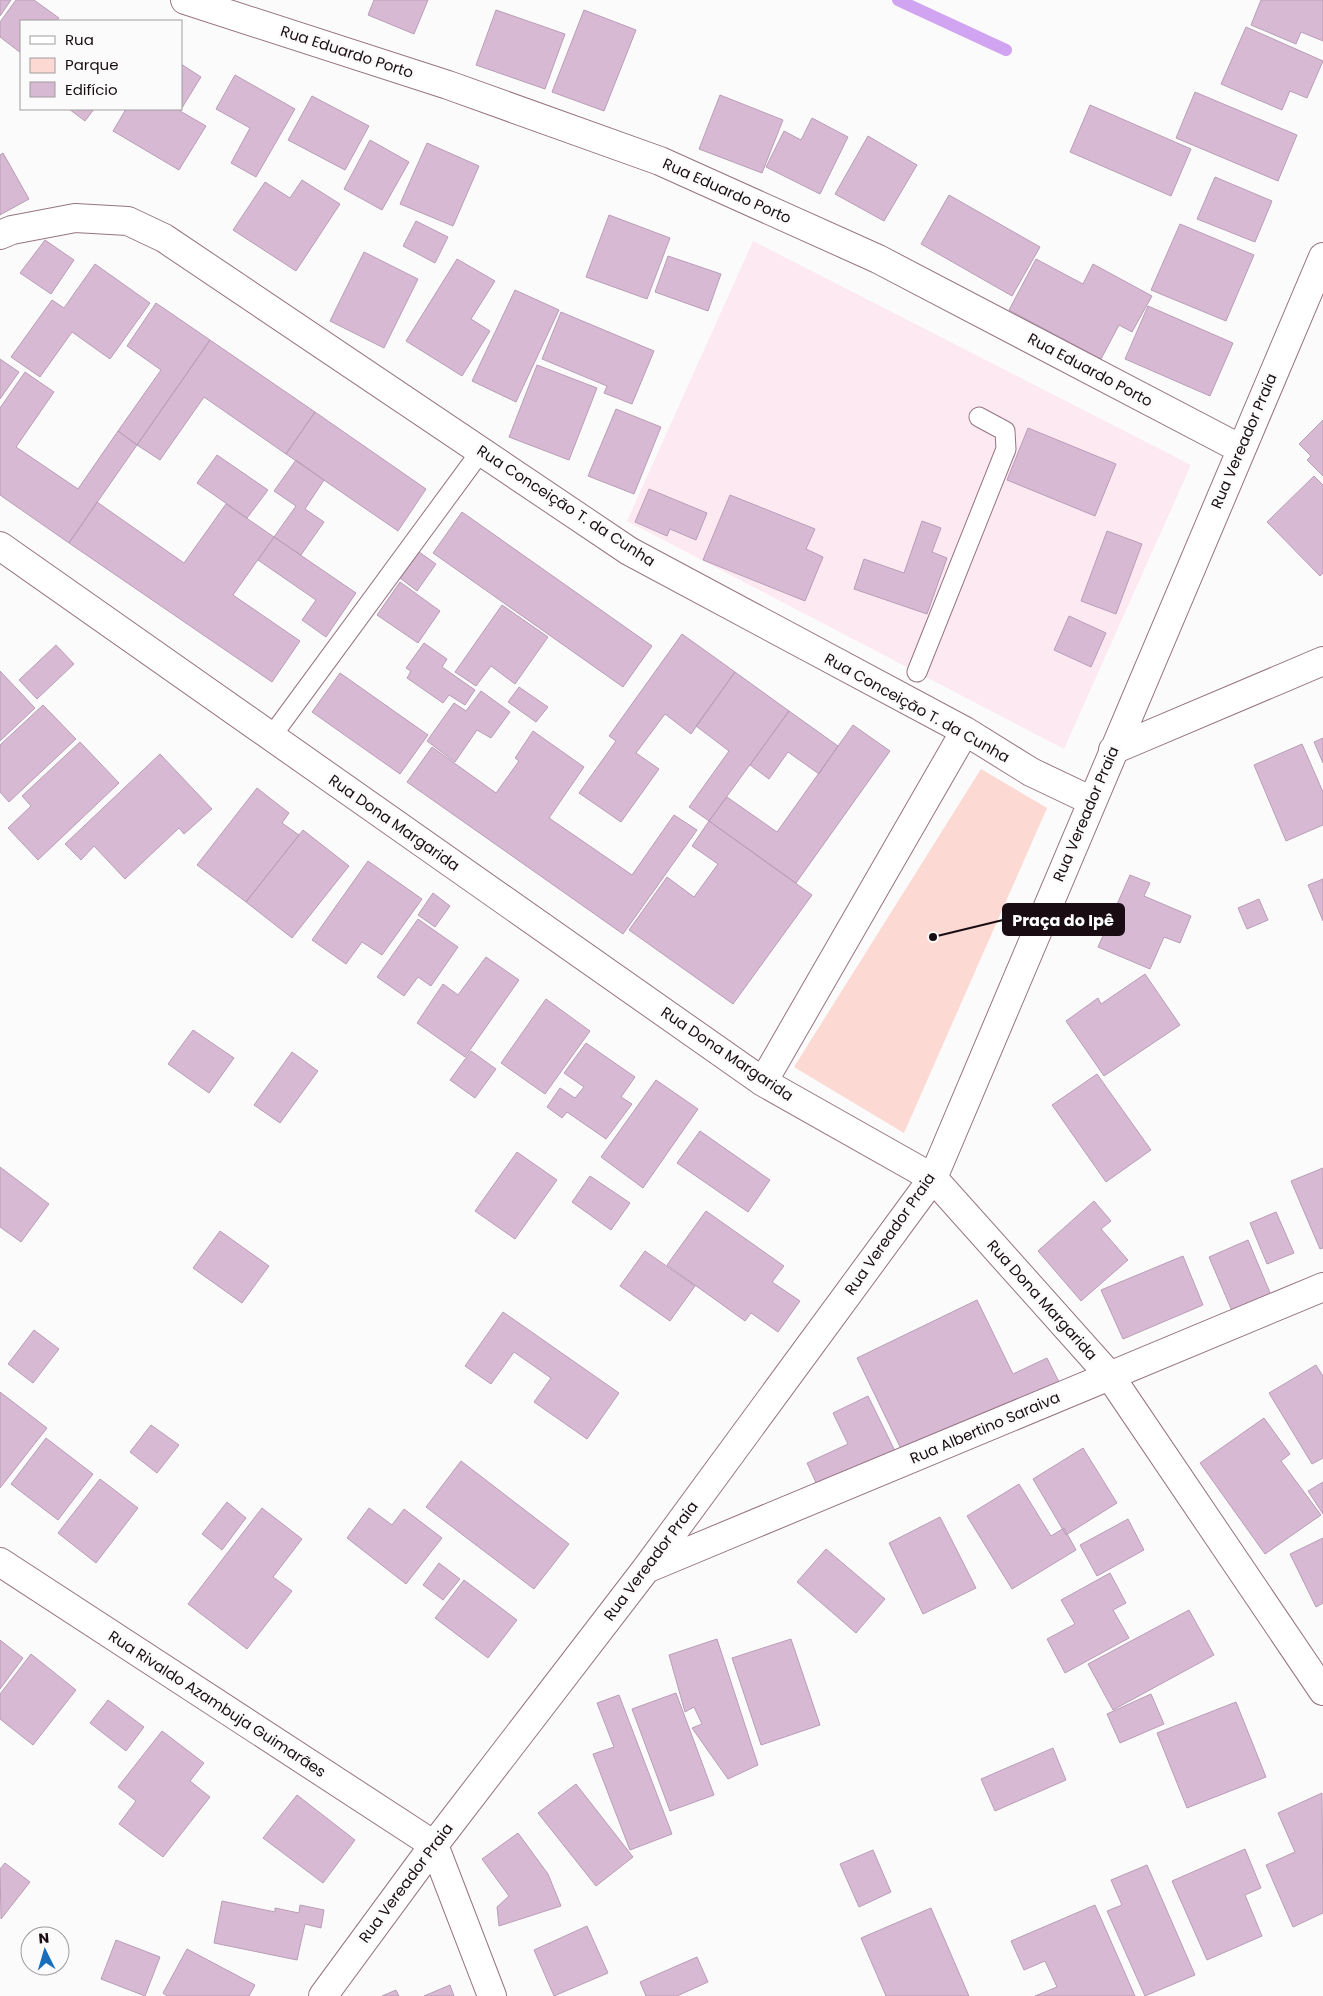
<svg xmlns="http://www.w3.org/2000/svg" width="1323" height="1996" font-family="Poppins,sans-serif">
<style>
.built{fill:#fde9f1}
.green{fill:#fcd9d3}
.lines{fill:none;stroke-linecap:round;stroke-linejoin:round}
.stream{stroke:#d1a4f1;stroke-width:12}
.building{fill:#d7b9d3;stroke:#ba9db7}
.service-casing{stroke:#977483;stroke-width:21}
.minor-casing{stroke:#977483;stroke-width:30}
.service{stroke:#fff;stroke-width:19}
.minor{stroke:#fff;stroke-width:28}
.labels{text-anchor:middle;stroke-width:5;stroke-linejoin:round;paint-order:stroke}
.street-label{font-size:15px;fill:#190d13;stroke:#fbfbfb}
.leader{fill:none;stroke:#190d13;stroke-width:2}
.callout-dot{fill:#190d13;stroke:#fbfbfb;stroke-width:2}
.callout{fill:#190d13;stroke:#190d13;stroke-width:2}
.callout-label{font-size:16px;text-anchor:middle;font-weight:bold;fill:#fff}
</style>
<rect width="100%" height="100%" fill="#fbfbfb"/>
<path class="built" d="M 753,241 L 1191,465 L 1064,749 L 627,521 Z"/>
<path class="green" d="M 981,769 L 1047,808 L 904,1133 L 794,1067 Z"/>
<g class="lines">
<path class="stream" d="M 898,0 L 1006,50"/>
</g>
<path class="building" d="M 0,0 L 11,0 L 0,16 Z
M 16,0 L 34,0 L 59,18 L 57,21 L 21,21 L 21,53 L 0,37 L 0,22 Z
M 374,0 L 428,0 L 414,34 L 368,15 Z
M 1261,0 L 1323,0 L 1323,41 L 1301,32 L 1296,44 L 1251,25 Z
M 496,10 L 565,34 L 545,89 L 476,65 Z
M 584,10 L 636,30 L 604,111 L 552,92 Z
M 1246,27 L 1323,61 L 1307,98 L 1290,91 L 1282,110 L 1221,84 Z
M 181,64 L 201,77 L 180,111 L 206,126 L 179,170 L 113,131 L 126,109 L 181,109 Z
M 235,75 L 295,109 L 256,177 L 231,163 L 250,128 L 216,109 Z
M 1195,92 L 1297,135 L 1278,181 L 1176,138 Z
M 720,95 L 783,120 L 762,173 L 699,149 Z
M 312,96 L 369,126 L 345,170 L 288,140 Z
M 1090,105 L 1191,149 L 1171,196 L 1070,152 Z
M 69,109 L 94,109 L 85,121 Z
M 812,118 L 848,137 L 820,194 L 766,167 L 784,131 L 801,140 Z
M 868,136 L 917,165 L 884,221 L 835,194 Z
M 370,140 L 409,162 L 382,210 L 344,189 Z
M 427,143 L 479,166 L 453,226 L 400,204 Z
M 3,153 L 29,199 L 0,215 L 0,155 Z
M 1215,177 L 1272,201 L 1255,242 L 1197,219 Z
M 302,180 L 340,204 L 296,271 L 233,230 L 265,182 L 290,198 Z
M 949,195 L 1040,247 L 1012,296 L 921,244 Z
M 609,215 L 670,238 L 647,299 L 586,277 Z
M 416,221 L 448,237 L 435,263 L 403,246 Z
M 1180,224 L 1254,255 L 1226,321 L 1151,290 Z
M 45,240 L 74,260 L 51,294 L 20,273 Z
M 364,252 L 418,279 L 384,348 L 330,321 Z
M 668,256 L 721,274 L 708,311 L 655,292 Z
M 457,259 L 495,281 L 471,319 L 490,331 L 462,376 L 406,341 Z
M 1036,259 L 1083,284 L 1093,264 L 1152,296 L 1132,332 L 1119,325 L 1101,359 L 1009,310 Z
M 95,264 L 150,303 L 110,359 L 72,332 L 40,377 L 11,357 L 52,300 L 64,308 Z
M 515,290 L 559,310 L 516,402 L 472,381 Z
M 156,303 L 210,340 L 137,445 L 118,431 L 161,370 L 127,346 Z
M 1148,306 L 1233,343 L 1210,396 L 1125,359 Z
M 561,312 L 654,351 L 632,404 L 604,393 L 607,386 L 542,359 Z
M 210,340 L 315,412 L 286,454 L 204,397 L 160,460 L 137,445 Z
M 0,359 L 19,372 L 0,399 Z
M 537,365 L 597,388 L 569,460 L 509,437 Z
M 25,372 L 54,392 L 16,447 L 78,489 L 118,431 L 137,445 L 69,543 L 0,495 L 0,408 Z
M 616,409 L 661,427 L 634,494 L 588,476 Z
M 315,412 L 426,489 L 398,531 L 286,454 Z
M 1323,420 L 1323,476 L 1307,460 L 1311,456 L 1299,444 Z
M 1028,428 L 1116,464 L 1095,516 L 1007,480 Z
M 217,455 L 268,490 L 247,518 L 197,483 Z
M 296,460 L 324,480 L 305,509 L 324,522 L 301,555 L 274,537 L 296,506 L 274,491 Z
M 1314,476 L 1323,485 L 1323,573 L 1320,576 L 1267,522 Z
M 649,489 L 707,513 L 696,540 L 670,529 L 667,536 L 635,522 Z
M 730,495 L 815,529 L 806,549 L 823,557 L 805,601 L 703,560 Z
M 97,502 L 184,563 L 226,504 L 274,537 L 233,595 L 300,641 L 272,682 L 69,543 Z
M 462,512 L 652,646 L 623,687 L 433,553 Z
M 922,521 L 941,528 L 932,552 L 947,558 L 927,614 L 854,589 L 864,559 L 904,573 Z
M 1107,531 L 1142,544 L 1116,614 L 1081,601 Z
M 274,537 L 356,593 L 326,637 L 302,620 L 316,600 L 258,560 Z
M 419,552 L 436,564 L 417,591 L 400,578 Z
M 400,582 L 440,611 L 418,643 L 377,615 Z
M 502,605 L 548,637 L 515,684 L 491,666 L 476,686 L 455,672 Z
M 1069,616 L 1106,633 L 1091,667 L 1054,650 Z
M 682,634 L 735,672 L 691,734 L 665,714 L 636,753 L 659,769 L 621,822 L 579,793 L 616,741 L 609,736 Z
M 424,643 L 447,659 L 442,667 L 475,690 L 465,705 L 449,695 L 443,703 L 407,678 L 411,671 L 406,668 Z
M 56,645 L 74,664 L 37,699 L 19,680 Z
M 0,671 L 35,708 L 0,741 Z
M 735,672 L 789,711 L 709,821 L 689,807 L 729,751 L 696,726 Z
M 340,673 L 428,735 L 400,774 L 312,712 Z
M 519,687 L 548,707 L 536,722 L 508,702 Z
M 481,691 L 510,712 L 491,738 L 477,730 L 455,762 L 427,741 L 454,703 L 466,711 Z
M 43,705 L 76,739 L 9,802 L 0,792 L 0,745 Z
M 789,711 L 838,746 L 819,774 L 788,752 L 769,779 L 750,765 Z
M 853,725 L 890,751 L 796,883 L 709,821 L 727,797 L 777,832 Z
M 533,731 L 584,767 L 549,818 L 632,875 L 674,815 L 697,830 L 623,934 L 407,782 L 432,747 L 496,793 L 519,761 L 515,758 Z
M 1323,738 L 1323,763 L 1314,742 Z
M 80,742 L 119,783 L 38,860 L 8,828 L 31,806 L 22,796 Z
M 1302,744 L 1323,792 L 1323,825 L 1286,841 L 1254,765 Z
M 160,754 L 212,809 L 184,834 L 179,828 L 125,879 L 94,846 L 81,860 L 65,844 Z
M 257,788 L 289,813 L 282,823 L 299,835 L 246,902 L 197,865 Z
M 709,821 L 812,895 L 733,1004 L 629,930 L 667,877 L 694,897 L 718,864 L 692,846 Z
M 303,830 L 349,866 L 292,938 L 246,902 Z
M 368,861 L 422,899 L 382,955 L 362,942 L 346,964 L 312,940 Z
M 1130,875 L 1150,883 L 1144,896 L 1191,916 L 1180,943 L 1164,937 L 1150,969 L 1098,947 Z
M 1323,879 L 1323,921 L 1308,885 Z
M 433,893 L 450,906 L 435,927 L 418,915 Z
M 1259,899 L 1268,920 L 1247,929 L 1238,908 Z
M 418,919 L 458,947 L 431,986 L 418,977 L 404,996 L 377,977 Z
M 486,957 L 519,980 L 465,1057 L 417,1023 L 443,984 L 458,995 Z
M 1145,974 L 1180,1025 L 1104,1076 L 1066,1021 L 1098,998 L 1101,1004 Z
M 546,999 L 590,1031 L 545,1094 L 501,1063 Z
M 193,1030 L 234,1058 L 209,1093 L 168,1064 Z
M 586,1043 L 635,1077 L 621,1097 L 632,1104 L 606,1139 L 567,1112 L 562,1118 L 547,1107 L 560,1088 L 575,1098 L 584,1087 L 564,1073 Z
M 471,1051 L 496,1069 L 475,1098 L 450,1080 Z
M 292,1052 L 318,1071 L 280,1123 L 254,1105 Z
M 1097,1074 L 1151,1150 L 1106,1182 L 1052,1105 Z
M 656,1080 L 698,1109 L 643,1188 L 601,1157 Z
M 700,1131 L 770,1180 L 748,1212 L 677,1163 Z
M 517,1152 L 557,1180 L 515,1239 L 475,1211 Z
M 0,1167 L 49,1204 L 21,1242 L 0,1227 Z
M 1323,1168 L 1323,1248 L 1320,1249 L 1291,1181 Z
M 590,1176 L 630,1203 L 611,1230 L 572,1202 Z
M 1094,1201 L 1111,1221 L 1101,1229 L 1128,1260 L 1081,1301 L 1038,1251 Z
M 706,1211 L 784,1266 L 772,1282 L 800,1301 L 778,1332 L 751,1313 L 745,1321 L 667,1265 Z
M 1276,1212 L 1294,1253 L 1267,1264 L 1250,1223 Z
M 220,1231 L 269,1266 L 242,1303 L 193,1268 Z
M 1248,1240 L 1271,1295 L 1232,1311 L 1209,1257 Z
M 645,1251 L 695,1286 L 670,1321 L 620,1286 Z
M 1183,1256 L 1203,1305 L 1123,1339 L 1101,1290 Z
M 977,1300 L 1013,1374 L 1047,1358 L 1059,1382 L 955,1432 L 903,1453 L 857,1358 Z
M 503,1312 L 619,1393 L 587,1439 L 534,1402 L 551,1378 L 514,1352 L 491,1384 L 465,1366 Z
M 34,1330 L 59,1349 L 33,1383 L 8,1364 Z
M 1316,1365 L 1323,1376 L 1323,1458 L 1312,1464 L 1269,1393 Z
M 0,1392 L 47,1428 L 0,1488 Z
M 868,1396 L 895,1451 L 818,1487 L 807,1463 L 848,1444 L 833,1413 Z
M 1264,1418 L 1290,1454 L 1281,1461 L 1321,1515 L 1265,1554 L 1200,1463 Z
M 151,1425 L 179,1445 L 157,1473 L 130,1452 Z
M 46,1438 L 93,1474 L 58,1520 L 11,1484 Z
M 1083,1448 L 1117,1503 L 1066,1535 L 1033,1479 Z
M 461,1461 L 569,1544 L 534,1589 L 426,1507 Z
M 100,1479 L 138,1508 L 96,1563 L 58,1533 Z
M 1323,1482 L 1323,1514 L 1308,1491 Z
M 1019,1484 L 1051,1536 L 1064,1528 L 1076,1550 L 1012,1589 L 967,1516 Z
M 227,1502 L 246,1518 L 222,1550 L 202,1534 Z
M 262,1508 L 302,1539 L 273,1577 L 292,1591 L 247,1649 L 188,1604 Z
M 369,1508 L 392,1525 L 404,1509 L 442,1538 L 406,1584 L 347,1538 Z
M 940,1517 L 976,1588 L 923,1614 L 889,1543 Z
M 1128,1519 L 1144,1550 L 1097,1576 L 1080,1545 Z
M 1323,1538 L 1323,1603 L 1316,1607 L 1290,1554 Z
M 826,1549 L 885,1599 L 856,1633 L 797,1582 Z
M 439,1563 L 460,1579 L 443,1600 L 423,1585 Z
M 1110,1573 L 1126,1603 L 1113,1610 L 1129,1638 L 1065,1673 L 1047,1639 L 1075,1624 L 1061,1600 Z
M 464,1580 L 517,1620 L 488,1658 L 435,1618 Z
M 1189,1610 L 1214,1655 L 1113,1710 L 1088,1664 Z
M 717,1639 L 758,1765 L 728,1779 L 692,1728 L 702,1724 L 694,1707 L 685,1712 L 669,1655 Z
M 791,1639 L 820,1725 L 761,1745 L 732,1658 Z
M 0,1640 L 23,1658 L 0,1689 Z
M 31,1654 L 76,1690 L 33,1745 L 0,1719 L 0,1694 Z
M 676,1693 L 714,1795 L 670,1811 L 632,1709 Z
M 1151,1694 L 1164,1724 L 1120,1743 L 1107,1714 Z
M 619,1695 L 672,1834 L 630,1850 L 593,1754 L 614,1747 L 597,1703 Z
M 108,1700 L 144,1727 L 126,1751 L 90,1723 Z
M 1236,1702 L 1266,1777 L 1187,1808 L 1157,1733 Z
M 162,1731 L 204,1763 L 190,1781 L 210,1797 L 163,1857 L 119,1824 L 136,1801 L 118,1787 Z
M 1053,1748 L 1066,1780 L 995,1811 L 981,1779 Z
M 576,1784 L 633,1857 L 596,1886 L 538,1813 Z
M 1322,1793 L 1323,1913 L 1293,1927 L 1266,1865 L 1295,1852 L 1278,1813 Z
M 297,1795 L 355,1840 L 323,1883 L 263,1838 Z
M 518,1833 L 548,1874 L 561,1906 L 499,1926 L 497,1907 L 509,1896 L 482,1859 Z
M 1245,1849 L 1261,1888 L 1245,1895 L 1262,1936 L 1207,1960 L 1172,1881 Z
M 873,1850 L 891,1892 L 859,1907 L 840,1864 Z
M 5,1863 L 30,1882 L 1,1919 L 0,1869 Z
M 1147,1865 L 1195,1975 L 1145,1996 L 1107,1911 L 1122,1905 L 1111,1880 Z
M 222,1901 L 275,1912 L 275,1908 L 299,1913 L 300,1905 L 324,1910 L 321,1928 L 305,1924 L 297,1960 L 214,1943 Z
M 1095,1905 L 1135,1996 L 1035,1996 L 1057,1987 L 1045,1961 L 1024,1970 L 1011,1941 Z
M 931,1908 L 969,1996 L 886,1996 L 861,1938 Z
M 587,1926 L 608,1973 L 554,1996 L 534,1950 Z
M 116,1940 L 160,1957 L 145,1996 L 101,1979 Z
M 187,1949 L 255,1985 L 249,1996 L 167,1996 L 163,1993 Z
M 697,1957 L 708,1982 L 677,1996 L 646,1996 L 640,1982 Z
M 450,1985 L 454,1996 L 424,1996 Z
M 396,1990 L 399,1996 L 382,1996 Z"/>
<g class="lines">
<defs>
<path id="service" d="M 917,672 L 1006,449 L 1005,431 L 979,417
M 271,737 L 481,451"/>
<path id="minor" d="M 185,0 L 448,85 L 660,161 L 878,259 L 1241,449
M 0,235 L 12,230 L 75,218 L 128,221 L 164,238 L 629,551 L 965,731 L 1031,772 L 1092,801
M 0,546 L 763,1082 L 933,1178 L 1110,1376 L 1323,1691
M 1113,750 L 1323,661
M 763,1082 L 965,731
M 0,1562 L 434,1845
M 646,1569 L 1323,1287
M 434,1845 L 492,1996
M 323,1996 L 434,1845 L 646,1569 L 933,1178 L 1323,257"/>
</defs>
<use href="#service" class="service-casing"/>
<use href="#minor" class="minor-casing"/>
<use href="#service" class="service"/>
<use href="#minor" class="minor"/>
</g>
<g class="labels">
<g class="street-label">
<text transform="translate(347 52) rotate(18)" y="5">Rua Eduardo Porto</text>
<text transform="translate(727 191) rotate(24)" y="5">Rua Eduardo Porto</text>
<text transform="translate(1090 370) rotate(28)" y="5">Rua Eduardo Porto</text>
<text transform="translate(1244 441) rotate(-67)" y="5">Rua Vereador Praia</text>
<text transform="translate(566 506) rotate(33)" y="5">Rua Conceição T. da Cunha</text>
<text transform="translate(917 708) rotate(29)" y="5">Rua Conceição T. da Cunha</text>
<text transform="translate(1086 814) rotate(-67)" y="5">Rua Vereador Praia</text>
<text transform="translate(394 823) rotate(35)" y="5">Rua Dona Margarida</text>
<text transform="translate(727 1054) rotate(34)" y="5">Rua Dona Margarida</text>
<text transform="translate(890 1234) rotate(-55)" y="5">Rua Vereador Praia</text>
<text transform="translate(1042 1300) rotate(48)" y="5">Rua Dona Margarida</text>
<text transform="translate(985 1428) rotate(-23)" y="5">Rua Albertino Saraiva</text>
<text transform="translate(651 1561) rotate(-53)" y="5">Rua Vereador Praia</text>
<text transform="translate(217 1704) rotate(33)" y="5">Rua Rivaldo Azambuja Guimarães</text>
<text transform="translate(406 1883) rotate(-53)" y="5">Rua Vereador Praia</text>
</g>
</g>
<path class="leader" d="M933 937L1003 920"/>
<circle class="callout-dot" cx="933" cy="937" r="5"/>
<rect class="callout" x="1003" y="904" width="121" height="31" rx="5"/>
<g class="callout-label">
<text x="1063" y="926">Praça do Ipê</text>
</g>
<rect x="20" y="20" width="162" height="90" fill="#fbfbfb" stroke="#a19c9e"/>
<rect x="30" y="36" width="25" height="8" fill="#ffffff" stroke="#a19c9e"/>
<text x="65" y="45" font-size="15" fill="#190d13">Rua</text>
<rect x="30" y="58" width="25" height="15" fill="#fcd9d3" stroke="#a19c9e"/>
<text x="65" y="70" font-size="15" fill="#190d13">Parque</text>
<rect x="30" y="82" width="25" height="15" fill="#d7b9d3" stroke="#a19c9e"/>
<text x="65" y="95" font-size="15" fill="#190d13">Edifício</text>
<g transform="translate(45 1951) rotate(355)"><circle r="24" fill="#fbfbfb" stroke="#a19c9e"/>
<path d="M0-4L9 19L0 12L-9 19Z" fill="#196ebc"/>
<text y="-8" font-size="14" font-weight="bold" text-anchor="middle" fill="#190d13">N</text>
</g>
</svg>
